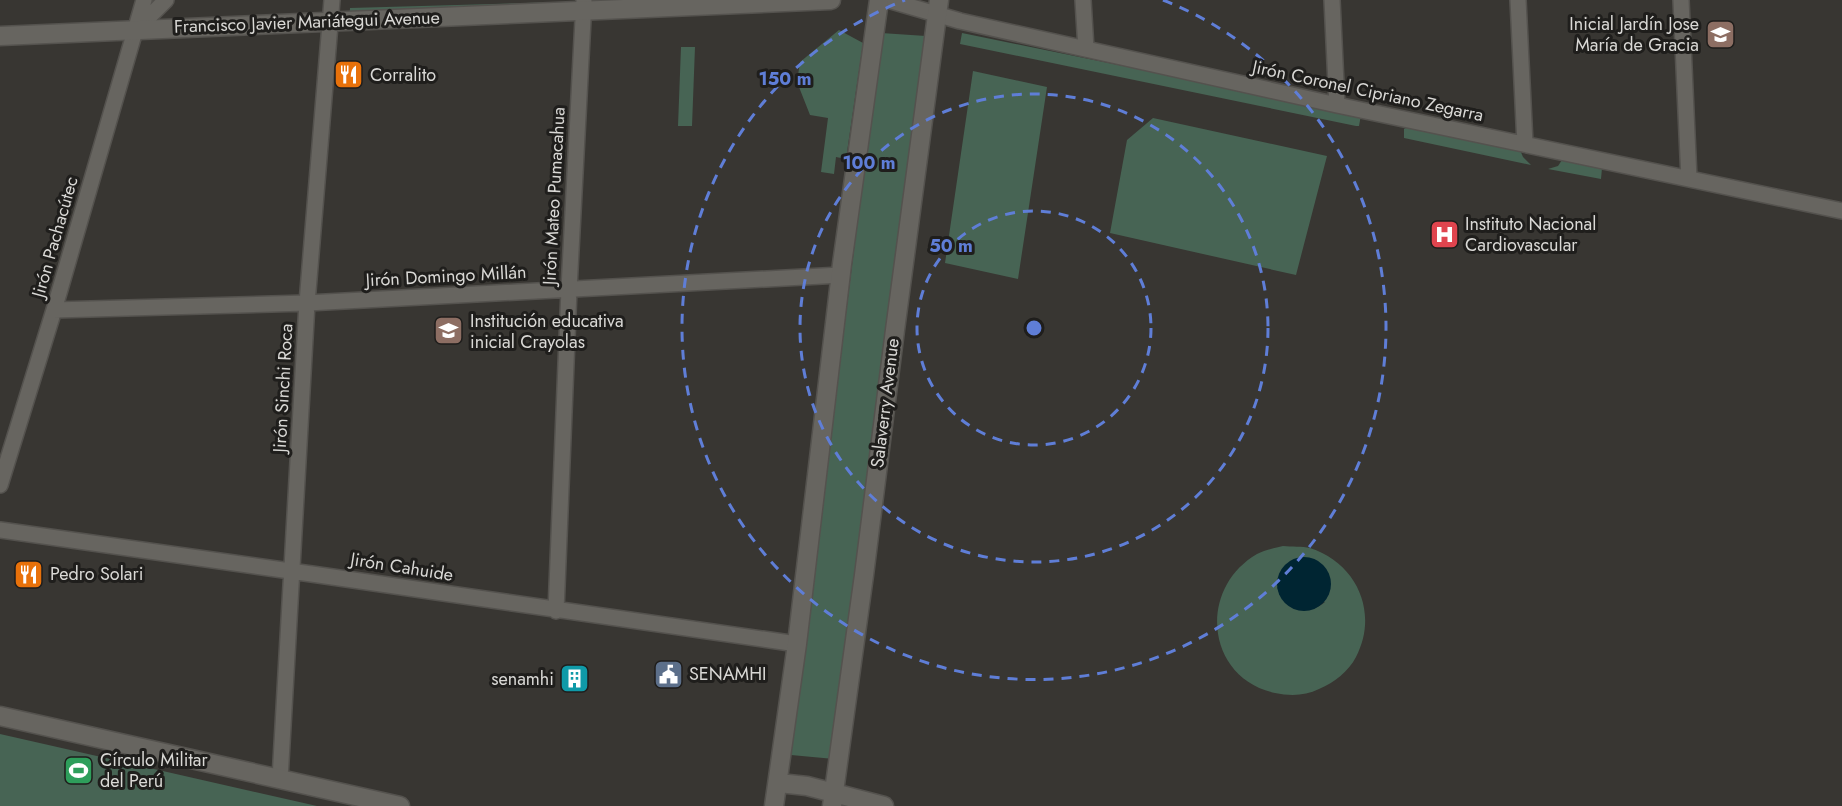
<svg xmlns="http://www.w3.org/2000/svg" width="1842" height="806" font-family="Jost,sans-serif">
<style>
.green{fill:#476454;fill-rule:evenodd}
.water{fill:#002532}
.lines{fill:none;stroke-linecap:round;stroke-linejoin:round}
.street-casing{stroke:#54524e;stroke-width:18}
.secondary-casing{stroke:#54524e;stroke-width:21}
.street{stroke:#676560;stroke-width:15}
.secondary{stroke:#676560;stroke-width:18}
.ring{fill:none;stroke:#5f7ed7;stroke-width:3;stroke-dasharray:10 8}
.labels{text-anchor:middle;stroke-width:6;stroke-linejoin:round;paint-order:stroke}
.street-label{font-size:18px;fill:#d9d8d5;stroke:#1f1e1c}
.poi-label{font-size:18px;fill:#d9d8d5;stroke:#1f1e1c;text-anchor:start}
.centre{fill:#5f7ed7;stroke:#1f1e1c;stroke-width:3}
.ring-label{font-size:18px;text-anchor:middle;font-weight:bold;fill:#5f7ed7;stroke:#1f1e1c;stroke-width:6;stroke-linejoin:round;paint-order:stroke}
</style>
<rect width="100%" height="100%" fill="#383632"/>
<path class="green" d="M 559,2 L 559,12 L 349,21 L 350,8 Z
M 839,30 L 863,43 L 846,159 L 836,157 L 834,174 L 821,172 L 828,118 L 810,115 L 797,82 L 800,62 Z
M 881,33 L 926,36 L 834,759 L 791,755 Z
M 962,33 L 1358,114 L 1361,115 L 1359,126 L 1356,126 L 960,44 Z
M 681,47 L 695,47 L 692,126 L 678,126 Z
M 973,71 L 1047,87 L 1018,279 L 945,263 Z
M 1153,118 L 1327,156 L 1296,275 L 1110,233 L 1127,140 Z
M 1407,127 L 1520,150 L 1523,157 L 1531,165 L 1404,138 L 1404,129 Z
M 1562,160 L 1602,168 L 1601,179 L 1548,169 L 1558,166 Z
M 1283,546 C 1292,547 1302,546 1310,548 C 1357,563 1379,613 1356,657 C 1348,672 1335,682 1319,689 C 1305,696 1290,696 1275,693 C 1206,678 1197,589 1257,554 C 1264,550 1275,548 1283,546 ZM 1277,587 L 1325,602 C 1307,617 1284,610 1277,587 Z
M 0,734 L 317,806 L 0,806 Z"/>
<path class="water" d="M1277 584a27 27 0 1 1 54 0a27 27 0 1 1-54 0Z"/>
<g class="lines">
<defs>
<path id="street" d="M 888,0 L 960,21 L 1337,105 L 1842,211
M 1083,0 L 1086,49
M 1332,0 L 1337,105
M 1518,0 L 1525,144
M 1681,0 L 1689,179
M 136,30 L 166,0
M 54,310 L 307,303 L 841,275
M 0,485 L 54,310 L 144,0
M 0,530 C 266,566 531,607 797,644
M 556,611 L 569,289 L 584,0
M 280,779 L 307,303 L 332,0"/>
<path id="secondary" d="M 0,36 L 831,0
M 0,716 L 400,806
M 779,783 L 807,786 L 884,806
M 774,806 L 797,644 L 842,264 L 879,0
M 832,806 L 864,575 L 895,330 L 939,0"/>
</defs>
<use href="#street" class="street-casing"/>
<use href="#secondary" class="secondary-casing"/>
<use href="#street" class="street"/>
<use href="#secondary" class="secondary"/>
</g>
<g class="ring">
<circle cx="1034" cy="328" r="117"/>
<circle cx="1034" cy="328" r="234"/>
<path d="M1163 0A352 352 0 1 1 905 0"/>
</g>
<defs>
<symbol id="school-square" viewBox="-11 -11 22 22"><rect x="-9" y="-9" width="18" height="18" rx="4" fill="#8d6e63" stroke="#1f1e1c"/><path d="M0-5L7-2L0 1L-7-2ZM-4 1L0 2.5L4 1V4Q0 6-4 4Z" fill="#fff"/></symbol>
<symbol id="restaurant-square" viewBox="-11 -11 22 22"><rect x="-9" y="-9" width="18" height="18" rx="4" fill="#e8710a" stroke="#1f1e1c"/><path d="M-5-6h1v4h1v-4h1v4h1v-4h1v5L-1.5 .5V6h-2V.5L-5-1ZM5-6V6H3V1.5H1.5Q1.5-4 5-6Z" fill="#fff"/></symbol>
<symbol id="hospital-square" viewBox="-11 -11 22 22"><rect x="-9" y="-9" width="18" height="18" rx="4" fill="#e0444e" stroke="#1f1e1c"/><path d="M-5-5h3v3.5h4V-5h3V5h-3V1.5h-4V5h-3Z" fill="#fff"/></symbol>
<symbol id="civic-square" viewBox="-11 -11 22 22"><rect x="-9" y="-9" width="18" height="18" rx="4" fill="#5c6f8a" stroke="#1f1e1c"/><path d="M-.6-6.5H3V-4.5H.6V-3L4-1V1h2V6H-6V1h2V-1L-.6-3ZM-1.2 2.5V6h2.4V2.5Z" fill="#fff"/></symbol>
<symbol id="building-square" viewBox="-11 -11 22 22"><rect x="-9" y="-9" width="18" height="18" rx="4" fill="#0f9aa8" stroke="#1f1e1c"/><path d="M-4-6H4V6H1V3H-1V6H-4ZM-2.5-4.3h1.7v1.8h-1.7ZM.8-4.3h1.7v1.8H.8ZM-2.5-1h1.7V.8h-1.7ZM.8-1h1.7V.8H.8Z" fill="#fff"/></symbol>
<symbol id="stadium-square" viewBox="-11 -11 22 22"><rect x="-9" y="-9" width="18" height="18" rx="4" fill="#2e9e5b" stroke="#1f1e1c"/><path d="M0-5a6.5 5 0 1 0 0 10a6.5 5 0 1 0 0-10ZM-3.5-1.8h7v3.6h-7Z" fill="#fff"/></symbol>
</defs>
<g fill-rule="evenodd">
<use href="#school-square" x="1704" y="18" width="33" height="33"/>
<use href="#restaurant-square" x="332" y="58" width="33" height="33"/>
<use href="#hospital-square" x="1428" y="218" width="33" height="33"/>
<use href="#school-square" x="432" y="314" width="33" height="33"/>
<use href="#restaurant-square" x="12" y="558" width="33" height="33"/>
<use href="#civic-square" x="652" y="658" width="33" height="33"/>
<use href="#building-square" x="558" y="662" width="33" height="33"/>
<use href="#stadium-square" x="62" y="754" width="33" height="33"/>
</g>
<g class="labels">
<g class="street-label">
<text transform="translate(307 22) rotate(-2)" y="6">Francisco Javier Mariátegui Avenue</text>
<text transform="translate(1368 91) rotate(12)" y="6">Jirón Coronel Cipriano Zegarra</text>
<text transform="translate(554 196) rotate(-87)" y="6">Jirón Mateo Pumacahua</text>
<text transform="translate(55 237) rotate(-74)" y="6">Jirón Pachacútec</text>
<text transform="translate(446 276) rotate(-3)" y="6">Jirón Domingo Millán</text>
<text transform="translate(283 388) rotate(-87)" y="6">Jirón Sinchi Roca</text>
<text transform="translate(885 403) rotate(-83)" y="6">Salaverry Avenue</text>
<text transform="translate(402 567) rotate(9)" y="6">Jirón Cahuide</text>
</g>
<g class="poi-label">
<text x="1699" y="30" text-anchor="end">Inicial Jardín Jose<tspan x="1699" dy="21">María de Gracia</tspan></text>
<text x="370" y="81">Corralito</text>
<text x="1465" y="230">Instituto Nacional<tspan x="1465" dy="21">Cardiovascular</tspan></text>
<text x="470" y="327">Institución educativa<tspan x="470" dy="21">inicial Crayolas</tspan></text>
<text x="50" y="580">Pedro Solari</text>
<text x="689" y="680">SENAMHI</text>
<text x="554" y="685" text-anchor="end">senamhi</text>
<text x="100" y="766">Círculo Militar<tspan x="100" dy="21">del Perú</tspan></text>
</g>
</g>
<circle cx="1034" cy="328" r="9" class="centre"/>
<g class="ring-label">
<text x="785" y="85">150 m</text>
<text x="869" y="169">100 m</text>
<text x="951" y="252">50 m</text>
</g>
</svg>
